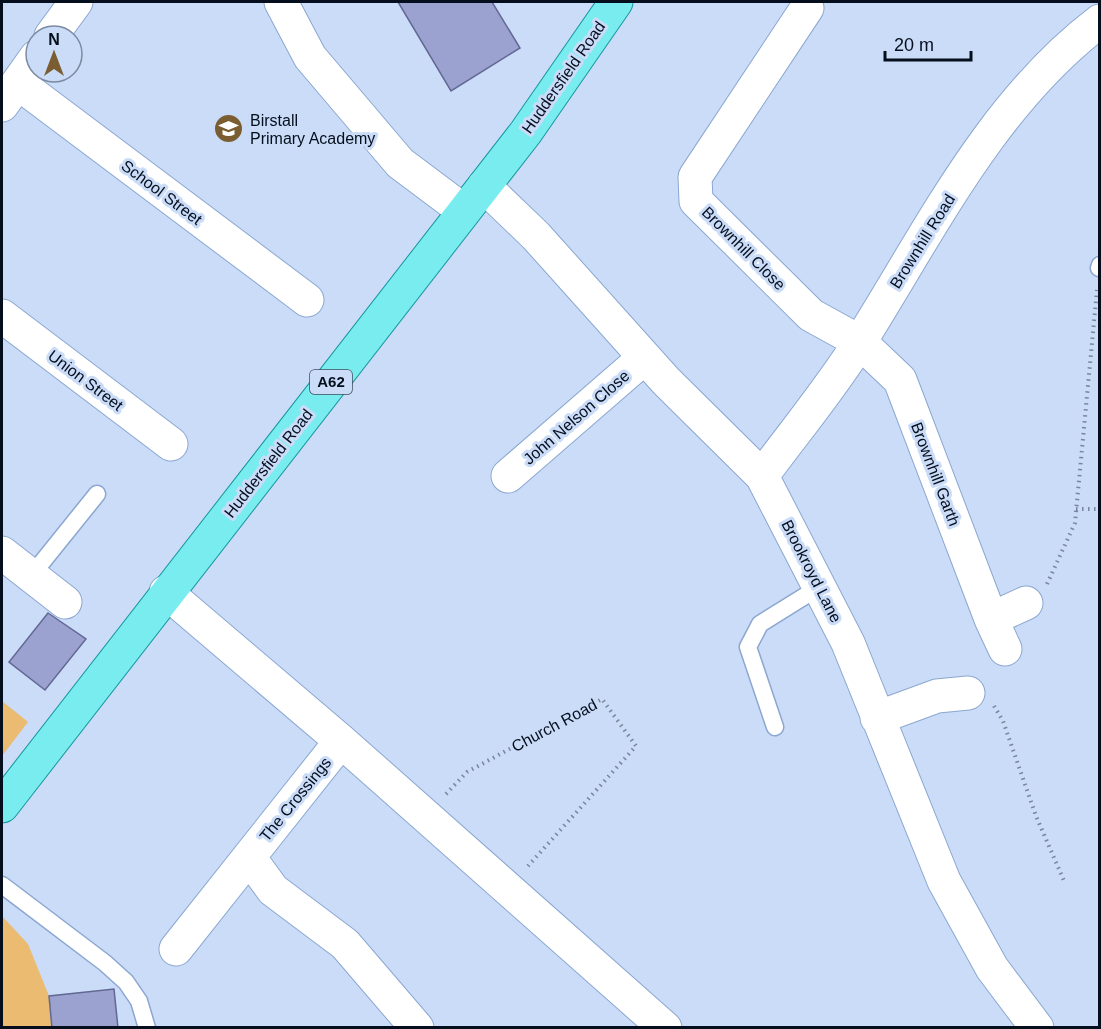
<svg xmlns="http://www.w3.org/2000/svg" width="1101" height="1029" font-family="Helvetica,sans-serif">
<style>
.green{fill:#eabb70}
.building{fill:#9ba2d0;stroke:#626893;stroke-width:1.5}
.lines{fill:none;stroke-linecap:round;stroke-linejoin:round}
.lane-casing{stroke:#8ba7d1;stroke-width:19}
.street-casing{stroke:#8ba7d1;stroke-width:35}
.secondary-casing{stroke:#8ba7d1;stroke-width:35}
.primary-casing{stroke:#16969e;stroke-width:35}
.path{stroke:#78869c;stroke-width:4;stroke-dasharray:1.5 4.5;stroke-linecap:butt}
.lane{stroke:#fff;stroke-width:16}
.street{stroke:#fff;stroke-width:33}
.secondary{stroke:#fff;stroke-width:33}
.primary{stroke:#79ecef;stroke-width:33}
.labels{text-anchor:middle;stroke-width:6;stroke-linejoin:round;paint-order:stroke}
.shield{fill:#cadcf7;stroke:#404c5e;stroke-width:1.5}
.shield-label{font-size:15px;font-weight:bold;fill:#050e1d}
.street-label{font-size:16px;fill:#050e1d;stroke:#cadcf7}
.poi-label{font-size:16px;fill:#050e1d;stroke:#cadcf7;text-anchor:start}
</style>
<rect width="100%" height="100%" fill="#cadcf7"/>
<path class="green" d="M 2,701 L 28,722 L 2,756 Z
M 2,916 L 28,944 L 49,996 L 52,1027 L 2,1027 Z"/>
<path class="building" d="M 398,2 L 492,2 L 520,48 L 451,91 Z
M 48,613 L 86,639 L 45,690 L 9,662 Z
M 114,989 L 118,1028 L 52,1028 L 49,996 Z"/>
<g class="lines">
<defs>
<path id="lane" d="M 1099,268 L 1100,265
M 31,576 L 97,494
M 775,727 L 748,647 L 760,624 L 821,586
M 2,885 L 105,963 L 126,982 L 139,1001 L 147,1028"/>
<path id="street" d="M 281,2 L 310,57 L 400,163 L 464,211
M 807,8 L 695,177 L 696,201 L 811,315 L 860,342 L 900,380 L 991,619 L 1026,603
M 18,83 L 307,300
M 484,186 L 536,236 L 666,381 L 762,476 L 848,643 L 944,881 L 992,968 L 1037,1028
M 2,316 L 171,444
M 508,476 L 644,358
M 762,476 C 795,431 832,387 861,340 C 932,227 992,103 1100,21
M 2,553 L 65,602
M 166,592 L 341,741 L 665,1028
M 991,619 L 1005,649
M 877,718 L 937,696 L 968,693
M 249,857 L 273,890 L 345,944 L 417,1028
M 176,949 L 341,741"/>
<path id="secondary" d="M 51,36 L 76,2
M 2,105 L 36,57"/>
<path id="primary" d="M 2,806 L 526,132 L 616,2"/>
</defs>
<use href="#lane" class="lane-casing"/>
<use href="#street" class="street-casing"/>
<use href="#secondary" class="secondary-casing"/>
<use href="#primary" class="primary-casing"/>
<path class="path" d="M 1076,509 L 1100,509
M 1047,584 L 1075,523 L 1097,290
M 994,706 L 1003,721 L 1036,816 L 1064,881
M 446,794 L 467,772 L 602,699 L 636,746 L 528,866"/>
<use href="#lane" class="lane"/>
<use href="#street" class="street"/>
<use href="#secondary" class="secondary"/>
<use href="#primary" class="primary"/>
</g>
<defs>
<symbol id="school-disc" viewBox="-11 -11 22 22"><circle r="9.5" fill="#7a5e31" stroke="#cadcf7"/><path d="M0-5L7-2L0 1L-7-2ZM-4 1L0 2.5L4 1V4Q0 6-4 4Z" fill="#fff"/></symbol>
</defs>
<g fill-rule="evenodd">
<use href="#school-disc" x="212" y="112" width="33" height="33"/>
</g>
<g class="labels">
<rect class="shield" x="310" y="370" width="42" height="24" rx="4.5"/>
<g class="shield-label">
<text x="331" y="387">A62</text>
</g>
<g class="street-label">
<text transform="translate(563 77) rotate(-55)" y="6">Huddersfield Road</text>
<text transform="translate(162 192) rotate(37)" y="6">School Street</text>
<text transform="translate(922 241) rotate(-58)" y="6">Brownhill Road</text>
<text transform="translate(744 248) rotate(45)" y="6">Brownhill Close</text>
<text transform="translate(86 380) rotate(37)" y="6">Union Street</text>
<text transform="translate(576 417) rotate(-41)" y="6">John Nelson Close</text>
<text transform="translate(268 463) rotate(-52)" y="6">Huddersfield Road</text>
<text transform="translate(936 474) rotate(69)" y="6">Brownhill Garth</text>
<text transform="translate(812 571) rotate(63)" y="6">Brookroyd Lane</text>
<text transform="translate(554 725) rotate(-28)" y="6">Church Road</text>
<text transform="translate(295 799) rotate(-51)" y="6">The Crossings</text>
</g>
<g class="poi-label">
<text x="250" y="126">Birstall<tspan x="250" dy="18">Primary Academy</tspan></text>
</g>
</g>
<rect width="1101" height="1029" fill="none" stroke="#050e1d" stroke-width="6"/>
<g transform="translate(54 54)"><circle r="28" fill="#cadcf7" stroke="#7b8aa0" stroke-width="1.5"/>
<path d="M0-4.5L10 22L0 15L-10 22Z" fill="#7a5e31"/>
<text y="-9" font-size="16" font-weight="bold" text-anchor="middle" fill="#050e1d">N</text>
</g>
<path d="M885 51v9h86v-9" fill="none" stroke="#050e1d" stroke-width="3"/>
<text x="894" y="51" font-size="18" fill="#050e1d" stroke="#cadcf7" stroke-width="4.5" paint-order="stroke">20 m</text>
</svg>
